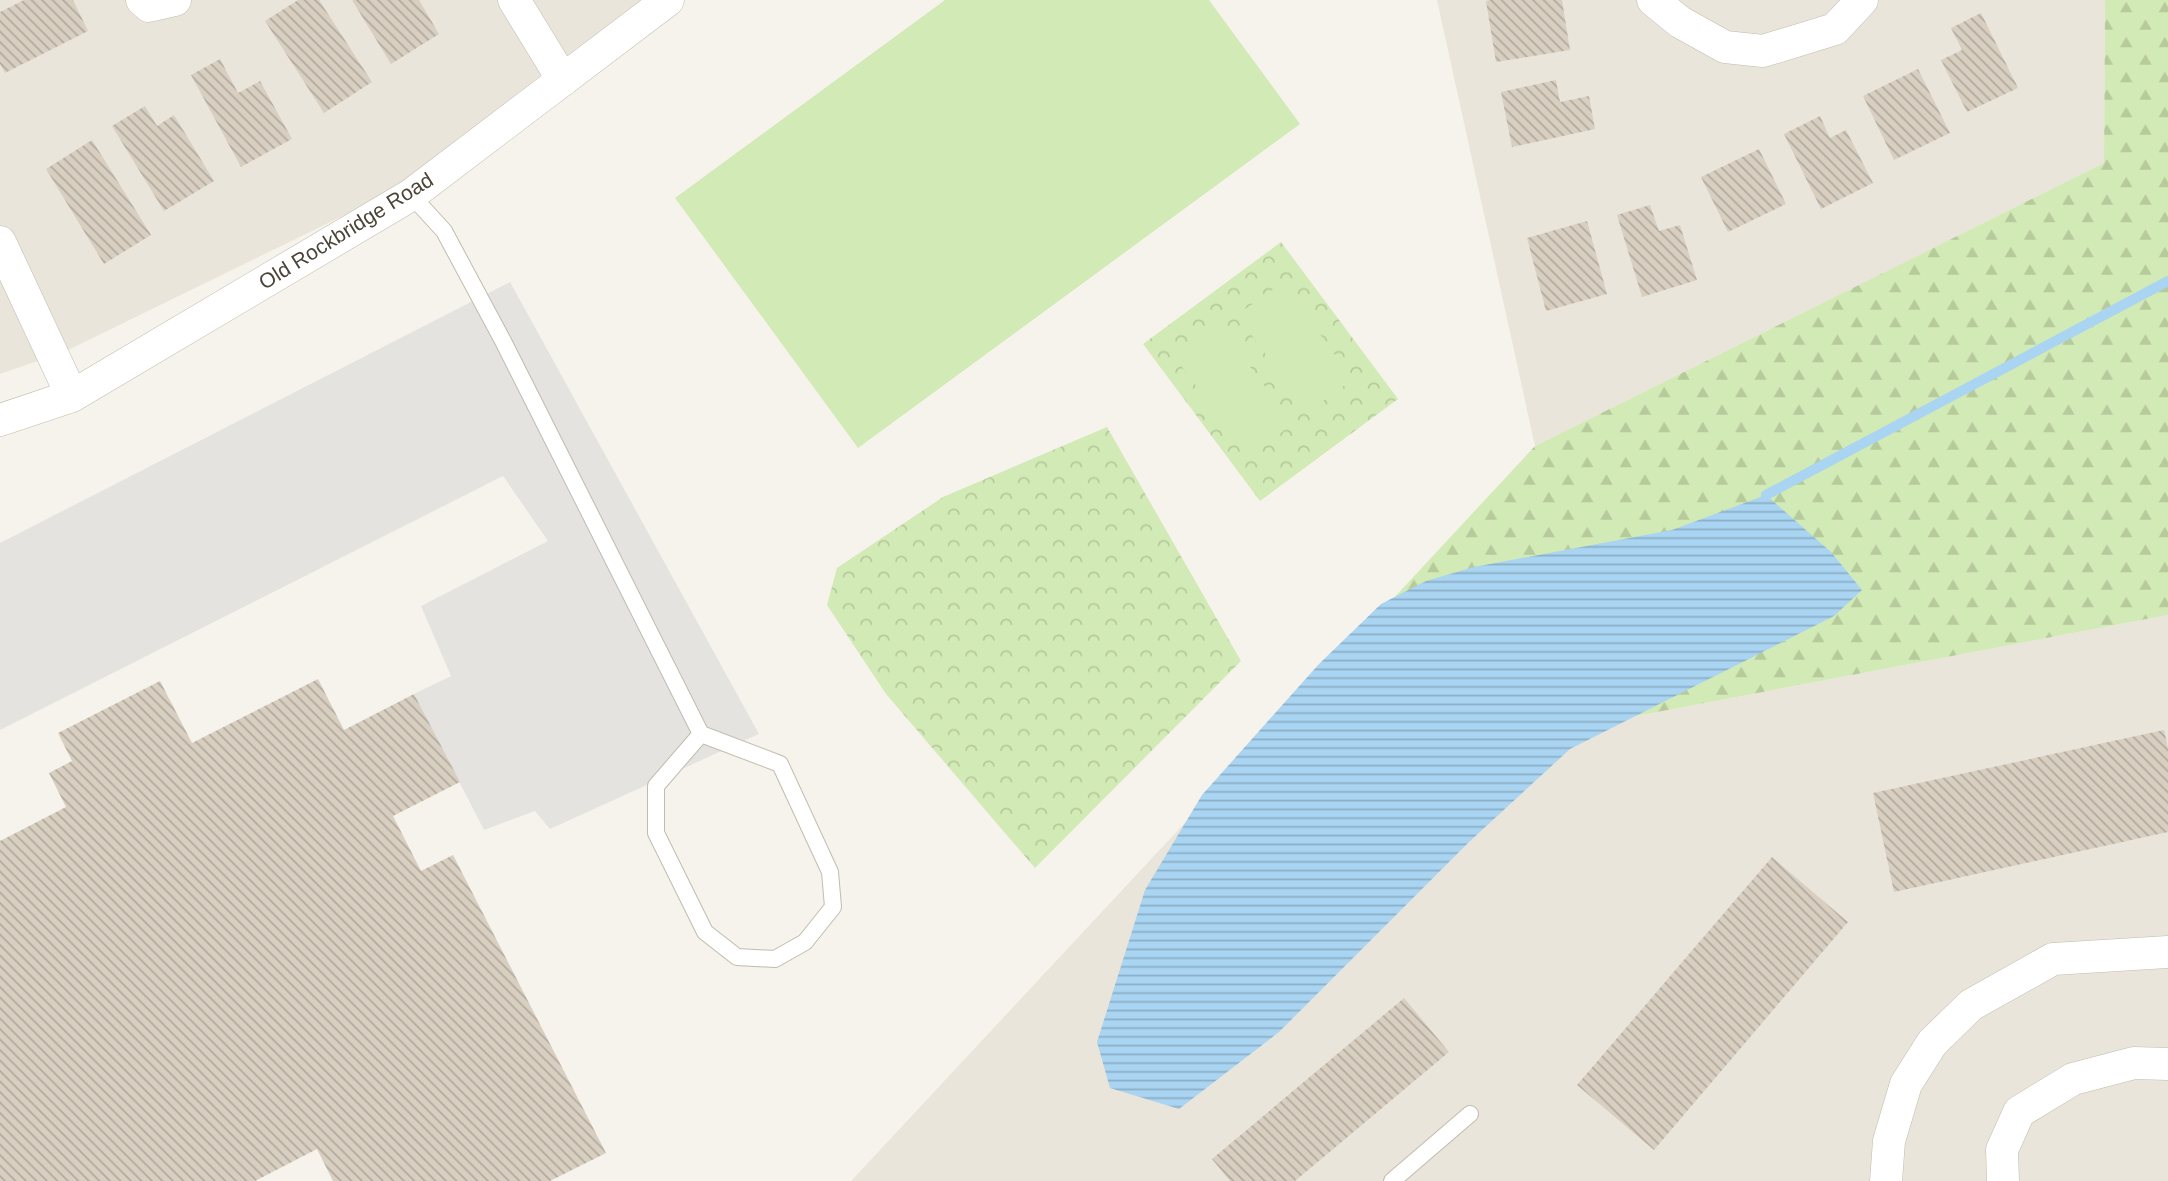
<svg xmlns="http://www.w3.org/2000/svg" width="2168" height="1181" font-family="Arial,sans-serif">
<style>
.residential{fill:#eae5da}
.forest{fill:url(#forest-firs)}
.park{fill:url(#park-crowns)}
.pitch{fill:#d2eab5}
.parking{fill:#e5e3e0}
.water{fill:url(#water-rules)}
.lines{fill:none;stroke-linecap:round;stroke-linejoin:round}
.stream{stroke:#a9d4f2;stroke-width:10}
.building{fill:url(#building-back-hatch)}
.service-casing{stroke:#c2bbae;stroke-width:18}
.minor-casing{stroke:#c2bbae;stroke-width:33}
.service{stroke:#fff;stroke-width:16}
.minor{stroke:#fff;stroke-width:32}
.labels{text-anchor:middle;stroke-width:5;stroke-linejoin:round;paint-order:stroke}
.street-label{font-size:21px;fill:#4b4439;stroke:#fff}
</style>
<defs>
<pattern id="forest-firs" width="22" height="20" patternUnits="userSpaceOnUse" patternTransform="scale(1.75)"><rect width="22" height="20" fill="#d2eab5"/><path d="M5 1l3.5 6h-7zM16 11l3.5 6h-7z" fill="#b6ca9c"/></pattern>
<pattern id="park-crowns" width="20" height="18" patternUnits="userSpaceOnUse" patternTransform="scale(1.75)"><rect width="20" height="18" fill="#d2eab5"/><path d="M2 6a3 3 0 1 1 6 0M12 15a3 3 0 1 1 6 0" fill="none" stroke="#b6ca9c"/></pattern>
<pattern id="water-rules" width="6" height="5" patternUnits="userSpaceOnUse" patternTransform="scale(1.75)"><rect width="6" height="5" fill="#a9d4f2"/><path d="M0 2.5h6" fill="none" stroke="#8caec5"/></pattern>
<pattern id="building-back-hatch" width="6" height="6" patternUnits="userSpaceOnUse" patternTransform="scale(1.75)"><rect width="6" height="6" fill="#d8cfc1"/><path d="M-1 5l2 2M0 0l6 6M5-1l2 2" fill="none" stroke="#b1aa9e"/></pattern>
</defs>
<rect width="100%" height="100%" fill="#f6f3ec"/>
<path class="residential" d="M 0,0 L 660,0 L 445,166 L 64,352 L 0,374 Z
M 1437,0 L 2105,0 L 2104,163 L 1535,446 Z
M 2168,615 L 2168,1181 L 851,1181 L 1209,797 Z"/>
<path class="forest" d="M 2105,0 L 2168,0 L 2168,615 L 1209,797 L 1535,446 L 2104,163 Z"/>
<path class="park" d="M 1281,242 L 1398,399 L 1260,501 L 1143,344 Z
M 1107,427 L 1241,661 L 1035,868 L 886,694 L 827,605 L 837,568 L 943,497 Z"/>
<path class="pitch" d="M 945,0 L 1209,0 L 1300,124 L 858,448 L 675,198 Z
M 1282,283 L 1353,379 L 1308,412 L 1237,315 Z
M 1221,328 L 1293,424 L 1248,457 L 1177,360 Z"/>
<path class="parking" d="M 510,282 L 759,734 L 550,829 L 535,811 L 484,830 L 414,694 L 451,676 L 421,606 L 548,541 L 503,476 L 0,730 L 0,543 Z"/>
<path class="water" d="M 1766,495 L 1831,552 L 1862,590 L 1834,616 L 1570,749 L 1469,842 L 1279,1032 L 1179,1109 L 1110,1088 L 1097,1042 L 1145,890 L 1202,795 L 1319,664 L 1381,604 L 1426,581 L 1474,567 L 1672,530 Z"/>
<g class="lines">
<path class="stream" d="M 1766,495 L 2168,281"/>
</g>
<path class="building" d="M 24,0 L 73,0 L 88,31 L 5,73 L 0,64 L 0,12 Z
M 298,0 L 319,0 L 372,82 L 324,113 L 265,21 Z
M 352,0 L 419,0 L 439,34 L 391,64 Z
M 1490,0 L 1562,0 L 1570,50 L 1496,62 L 1486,1 Z
M 1981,13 L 2018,88 L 1967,112 L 1941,60 L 1962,50 L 1951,28 Z
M 220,59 L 238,93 L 260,81 L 292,139 L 241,167 L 191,75 Z
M 1918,69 L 1950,133 L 1894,160 L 1863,96 Z
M 1556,80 L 1560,102 L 1589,96 L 1595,129 L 1512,147 L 1501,92 Z
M 145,106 L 157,126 L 174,115 L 214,181 L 164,211 L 112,126 Z
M 1820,116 L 1830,138 L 1846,130 L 1873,183 L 1821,209 L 1784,134 Z
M 92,140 L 151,235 L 104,264 L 46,169 Z
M 1759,149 L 1786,204 L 1728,232 L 1701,177 Z
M 1650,205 L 1659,231 L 1680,225 L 1697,280 L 1642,297 L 1617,215 Z
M 1587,221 L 1607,294 L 1546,311 L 1527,238 Z
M 318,679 L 344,730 L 414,694 L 460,782 L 393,816 L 421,871 L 453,855 L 606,1153 L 550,1181 L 333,1181 L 317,1149 L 255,1181 L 0,1181 L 0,841 L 66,807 L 49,773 L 72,761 L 58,733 L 160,681 L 192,743 Z
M 2164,730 L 2168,748 L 2168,832 L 1894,892 L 1873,793 Z
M 1772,857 L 1848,922 L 1654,1150 L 1577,1085 Z
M 1404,998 L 1449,1052 L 1295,1181 L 1230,1181 L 1212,1159 Z"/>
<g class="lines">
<defs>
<path id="service" d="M 411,195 L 444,231 L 503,341 L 701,734 L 780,764 L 830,872 L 833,907 L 805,942 L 775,959 L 737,957 L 705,932 L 656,833 L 656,786 L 701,734
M 1392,1181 L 1470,1114"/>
<path id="minor" d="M 142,0 L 149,6 L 175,0
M 514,0 L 563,80
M 1653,0 L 1680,22 L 1725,47 L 1763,51 L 1835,29 L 1862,0
M 0,242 L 72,396
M 0,420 L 72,396 L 411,195 L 668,0
M 1886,1181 L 1889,1141 L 1906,1084 L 1932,1043 L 1971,1005 L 2053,959 L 2168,952
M 2003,1181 L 2002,1150 L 2019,1112 L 2073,1079 L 2134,1063 L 2168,1064"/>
</defs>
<use href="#service" class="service-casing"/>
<use href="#minor" class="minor-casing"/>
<use href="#service" class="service"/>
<use href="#minor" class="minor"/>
</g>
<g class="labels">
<g class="street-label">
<text transform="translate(346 231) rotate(-32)" y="7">Old Rockbridge Road</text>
</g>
</g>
</svg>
